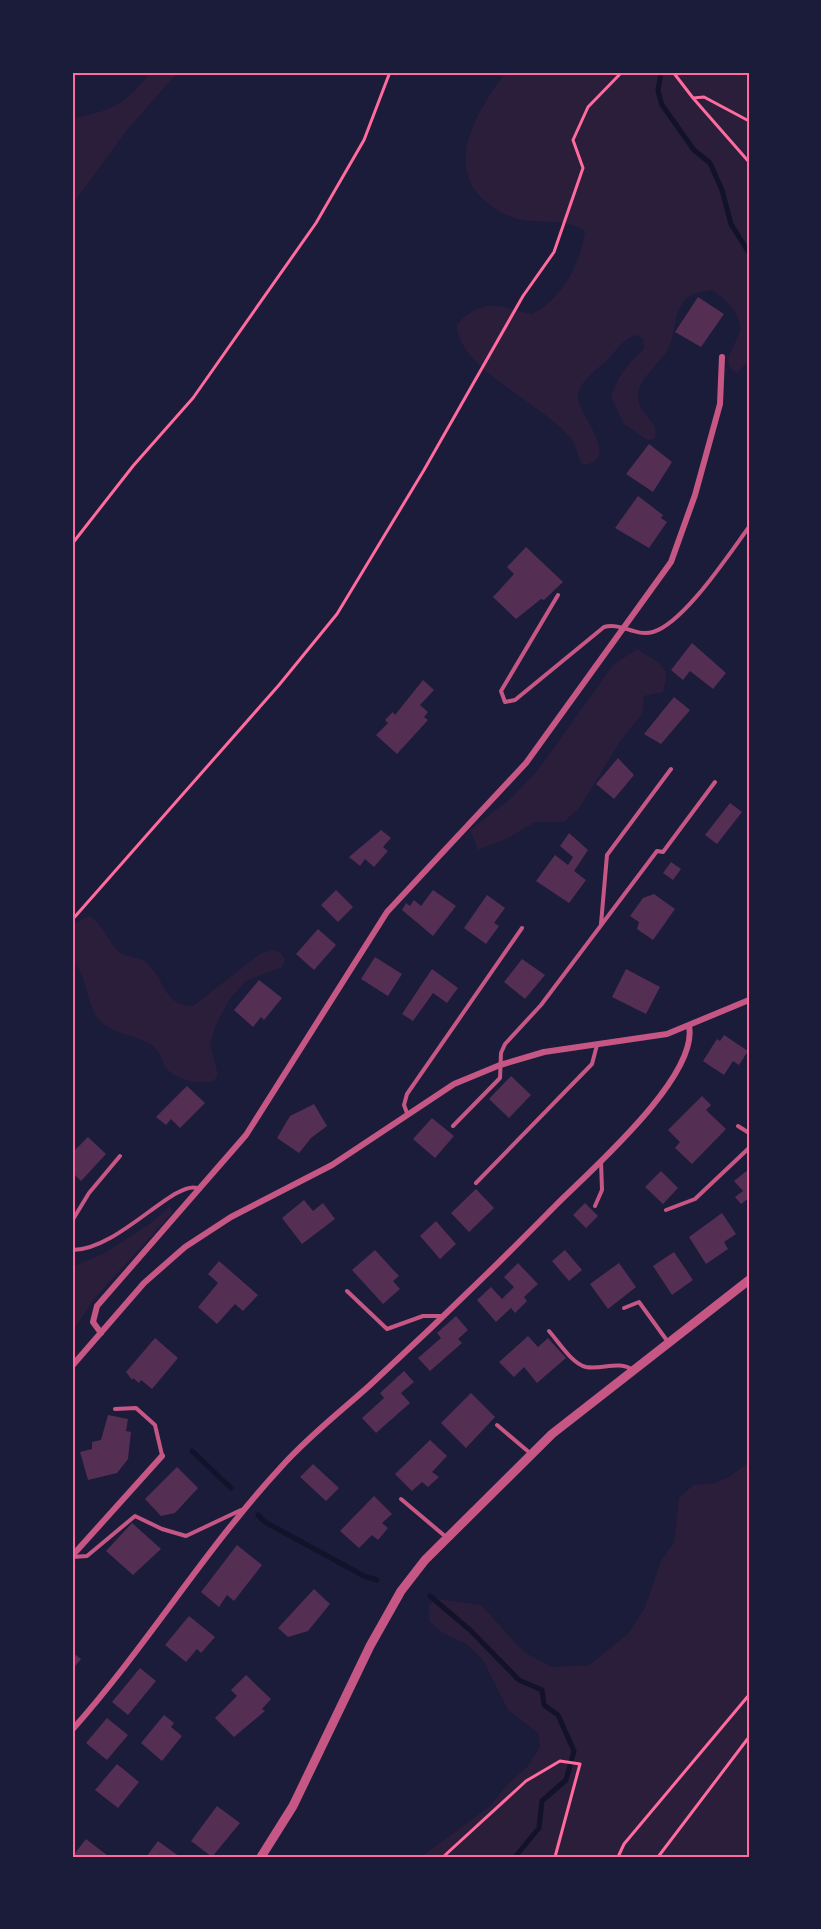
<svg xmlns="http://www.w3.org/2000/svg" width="821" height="1929" font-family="'Public Sans',sans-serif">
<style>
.green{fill:#2a1e3b}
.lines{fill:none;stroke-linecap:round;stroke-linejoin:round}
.stream{stroke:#12122b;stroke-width:5}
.building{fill:#542f53}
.path{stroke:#ff6b9d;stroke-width:3}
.service{stroke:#c65784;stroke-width:4}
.minor{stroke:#c65784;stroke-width:6}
.tertiary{stroke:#c65784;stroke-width:9}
.neatline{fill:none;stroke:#ff6b9d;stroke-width:2}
</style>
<rect width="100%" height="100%" fill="#1b1b3a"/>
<path class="green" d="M 151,72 L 178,72 L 127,130 L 72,205 L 72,119 C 116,108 121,108 151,72 Z
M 506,72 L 749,73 L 749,361 L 737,373 L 731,369 L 728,361 C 730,351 736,343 739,333 C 744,316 725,298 712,290 C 703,292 692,292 686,299 C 673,312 676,332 669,347 C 661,364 637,378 638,398 C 639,415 662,423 654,439 L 648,440 L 624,424 L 611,397 C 617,376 628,364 644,349 L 643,339 L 638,335 C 623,338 618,350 607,360 C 597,370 580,380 578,396 C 576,413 624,460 583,465 C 577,457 577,447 572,440 C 547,406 455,367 457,324 C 484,297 498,306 532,314 C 561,300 581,263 585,231 C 566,218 545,224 523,220 C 508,218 498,211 486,202 C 442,167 479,107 506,72 Z
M 637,649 L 659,663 L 667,673 L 663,692 L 644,696 L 642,714 L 619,743 L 580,807 L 564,822 L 535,822 L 509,838 L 478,850 L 470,830 L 510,799 L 538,770 L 613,665 Z
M 90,916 C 103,925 107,938 116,949 C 123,959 140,955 149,965 C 166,983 164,1005 193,1006 L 260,954 L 273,950 L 280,952 L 285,959 L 282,967 L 246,981 L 229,1000 L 216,1025 L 210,1044 L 218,1075 L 213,1082 C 199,1084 177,1081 166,1068 C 162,1062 161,1053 155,1048 C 141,1034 107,1036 95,1014 C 86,996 86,975 72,959 L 72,924 Z
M 170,1206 L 172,1213 L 94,1299 L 72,1332 L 72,1267 L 103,1254 L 151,1223 Z
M 749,1462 L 749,1857 L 421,1857 L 489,1807 L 508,1784 L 527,1767 L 540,1747 L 538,1733 L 508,1710 L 483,1660 L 468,1645 L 441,1632 L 430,1622 L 429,1605 L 437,1599 L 481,1605 L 524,1652 L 552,1667 L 589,1665 L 629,1633 L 645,1607 L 661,1561 L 674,1542 L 679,1498 L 693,1485 L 715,1483 L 729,1477 Z"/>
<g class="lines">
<path class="stream" d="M 661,72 L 658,91 L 662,105 L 694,150 L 710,163 L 722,190 L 731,224 L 749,253
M 192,1451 L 231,1488
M 258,1515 L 265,1522 L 364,1576 L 377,1580
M 430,1596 L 470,1630 L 519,1680 L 542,1690 L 544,1705 L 558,1715 L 574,1751 L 566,1780 L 542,1801 L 539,1828 L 515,1857"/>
</g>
<path class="building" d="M 698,297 L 724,314 L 701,347 L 675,332 Z
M 649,444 L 672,462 L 653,492 L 626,474 Z
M 638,496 L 663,515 L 661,518 L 667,522 L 649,548 L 615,528 Z
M 526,547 L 563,582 L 544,600 L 541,599 L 516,619 L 493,597 L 514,574 L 507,567 Z
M 692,643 L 726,673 L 713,689 L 690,671 L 683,680 L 671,670 Z
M 423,680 L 434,690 L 420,705 L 428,712 L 424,717 L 428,720 L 397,754 L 376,735 L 388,723 L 385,720 L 393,712 L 395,715 Z
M 674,697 L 690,710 L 661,744 L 644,734 Z
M 618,758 L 634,775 L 614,799 L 596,784 Z
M 730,803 L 742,812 L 717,844 L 705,835 Z
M 381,830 L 391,838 L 383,847 L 388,851 L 374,867 L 365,859 L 360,866 L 349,857 Z
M 569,833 L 588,850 L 574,871 L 586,880 L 569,903 L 536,881 L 555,855 L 568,865 L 573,857 L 560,846 Z
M 671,862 L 681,869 L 673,880 L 663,873 Z
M 336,890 L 353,907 L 338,922 L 321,905 Z
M 433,890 L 456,906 L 433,936 L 402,910 L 406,903 L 410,906 L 414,900 L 421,906 Z
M 654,894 L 675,909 L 653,940 L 637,929 L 639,922 L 630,916 L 643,898 Z
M 487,895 L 505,908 L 494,923 L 499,926 L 486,944 L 464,928 Z
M 318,929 L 336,945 L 314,970 L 296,954 Z
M 375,957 L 402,974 L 388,996 L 361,979 Z
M 522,959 L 545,975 L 525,999 L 504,982 Z
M 432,969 L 458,988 L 447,1003 L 433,993 L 413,1021 L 402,1014 Z
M 626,969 L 660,987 L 646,1014 L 612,997 Z
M 259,980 L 282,998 L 264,1020 L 261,1017 L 253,1027 L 234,1010 Z
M 724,1035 L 748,1051 L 739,1065 L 733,1061 L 724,1075 L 703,1061 L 717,1039 L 720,1041 Z
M 511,1076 L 531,1095 L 509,1118 L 489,1099 Z
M 187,1086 L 205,1103 L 180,1128 L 171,1119 L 166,1125 L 156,1117 Z
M 702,1096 L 711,1105 L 706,1110 L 726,1129 L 692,1164 L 675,1148 L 680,1142 L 668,1130 Z
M 314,1104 L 327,1126 L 311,1138 L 299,1153 L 277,1138 L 290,1116 Z
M 432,1118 L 454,1136 L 435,1158 L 413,1139 Z
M 88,1137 L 106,1154 L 81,1181 L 72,1172 L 72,1153 Z
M 749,1169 L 749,1198 L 741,1204 L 735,1197 L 743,1191 L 734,1181 Z
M 661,1171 L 678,1188 L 663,1204 L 645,1187 Z
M 476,1189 L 494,1208 L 469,1232 L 451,1213 Z
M 304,1200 L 313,1211 L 323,1203 L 335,1219 L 302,1244 L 282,1218 Z
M 585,1203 L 598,1216 L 586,1228 L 573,1215 Z
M 722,1213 L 736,1234 L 724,1242 L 728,1249 L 706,1264 L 689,1237 Z
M 436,1221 L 456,1244 L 440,1259 L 420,1236 Z
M 375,1250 L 399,1276 L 393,1281 L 400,1289 L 383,1304 L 352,1270 Z
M 565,1250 L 582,1270 L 569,1281 L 552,1261 Z
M 674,1252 L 693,1280 L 672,1295 L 653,1266 Z
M 219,1261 L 258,1295 L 243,1311 L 235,1304 L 217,1324 L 198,1307 L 218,1283 L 208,1274 Z
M 518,1263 L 538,1284 L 524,1297 L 527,1301 L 515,1313 L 511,1308 L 496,1322 L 477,1300 L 491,1287 L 502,1299 L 514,1287 L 504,1277 Z
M 619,1263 L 636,1287 L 608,1309 L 590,1284 Z
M 456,1316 L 468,1330 L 458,1339 L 462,1343 L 430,1371 L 418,1358 L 441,1338 L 437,1333 Z
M 528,1336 L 538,1347 L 548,1338 L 566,1358 L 537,1383 L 524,1367 L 514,1377 L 499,1362 Z
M 155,1338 L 178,1358 L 152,1389 L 141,1380 L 139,1383 L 133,1378 L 132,1380 L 126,1372 Z
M 404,1371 L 414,1382 L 401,1393 L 410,1403 L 376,1433 L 362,1418 L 384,1398 L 380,1393 Z
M 471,1393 L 495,1417 L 466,1448 L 441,1423 Z
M 108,1415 L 128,1419 L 126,1431 L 131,1432 L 128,1459 L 117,1473 L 88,1480 L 80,1452 L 92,1449 L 92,1442 L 101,1440 Z
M 430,1440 L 447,1456 L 432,1472 L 439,1477 L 428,1487 L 422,1482 L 412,1491 L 395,1474 Z
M 313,1464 L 339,1488 L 326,1501 L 300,1477 Z
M 177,1467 L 198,1488 L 175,1513 L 161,1516 L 145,1499 Z
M 374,1496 L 392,1514 L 382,1523 L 388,1528 L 378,1540 L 372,1535 L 359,1548 L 340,1531 Z
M 132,1523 L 161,1549 L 133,1575 L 106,1551 Z
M 237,1545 L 262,1565 L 234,1601 L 227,1595 L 219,1607 L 201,1592 Z
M 314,1589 L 330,1604 L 308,1631 L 288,1637 L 278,1628 Z
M 189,1616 L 215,1637 L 201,1653 L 197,1649 L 186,1662 L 165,1645 Z
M 72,1652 L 81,1659 L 72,1670 Z
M 140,1668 L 156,1681 L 128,1715 L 112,1702 Z
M 246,1675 L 271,1699 L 262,1709 L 265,1711 L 234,1737 L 215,1718 L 237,1696 L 231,1690 Z
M 164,1715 L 174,1723 L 171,1727 L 182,1736 L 162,1761 L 141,1743 Z
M 107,1718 L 128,1735 L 107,1760 L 86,1743 Z
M 117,1764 L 139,1782 L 118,1808 L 95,1790 Z
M 217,1806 L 240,1823 L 212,1857 L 191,1841 Z
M 86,1839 L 108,1856 L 107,1857 L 72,1857 Z
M 158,1841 L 180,1857 L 146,1857 Z"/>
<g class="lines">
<path class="path" d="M 673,72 L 693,98 L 704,97 L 749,121
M 693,98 L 749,162
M 72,544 L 133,466 L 193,398 L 316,223 L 364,140 L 390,72
M 72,920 L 279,685 L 337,614 L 424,470 L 523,296 L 554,252 L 583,168 L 573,140 L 588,107 L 622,72
M 443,1857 L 526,1781 L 560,1761 L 580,1764 L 555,1857
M 618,1857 L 624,1844 L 749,1695
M 658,1857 L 749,1737"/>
<path class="service" d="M 558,595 L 501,691 L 505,702 L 515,700 L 604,627 C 621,622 635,637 653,632 C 684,623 729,554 749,527
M 601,924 L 607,855 L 671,769
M 407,1113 L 404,1105 L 407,1094 L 522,928
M 453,1126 L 500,1078 L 501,1053 L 505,1044 L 541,1005 L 657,851 L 663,852 L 715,782
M 738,1126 L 749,1133
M 476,1183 L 592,1064 L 597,1045
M 595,1206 L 602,1190 L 601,1161
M 666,1210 L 695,1199 L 749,1148
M 72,1221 L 89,1193 L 120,1156
M 72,1250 C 117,1251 174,1180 197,1188
M 347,1291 L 387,1329 L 423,1316 L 442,1316
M 624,1308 L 639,1302 L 668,1342
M 549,1331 C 558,1341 572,1364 586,1367 C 602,1370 619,1360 633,1370
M 115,1409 L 136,1408 L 155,1425 L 162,1455
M 497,1425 L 530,1453
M 401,1499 L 446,1537
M 73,1557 L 87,1556 L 135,1516 L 162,1529 L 186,1536 L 241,1510"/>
<path class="minor" d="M 101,1333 L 93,1322 L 97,1306 L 246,1135 L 387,912 L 526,763 L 671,562 L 695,495 L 720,404 L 722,357
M 72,1366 L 144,1283 L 185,1247 L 231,1217 L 332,1165 L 454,1084 L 500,1065 L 544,1052 L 667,1034 L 749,1000
M 72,1556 L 162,1456
M 72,1730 C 147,1646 205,1549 282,1466 C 308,1437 340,1412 369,1386 C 433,1327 496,1266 557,1204 C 591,1170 699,1076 689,1026"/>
<path class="tertiary" d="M 261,1857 L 293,1806 L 370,1646 L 401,1591 L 425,1560 L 552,1434 L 749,1280"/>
</g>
<rect width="821" height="1929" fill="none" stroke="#1b1b3a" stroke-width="147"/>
<rect x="74" y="74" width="674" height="1782" class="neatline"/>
</svg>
